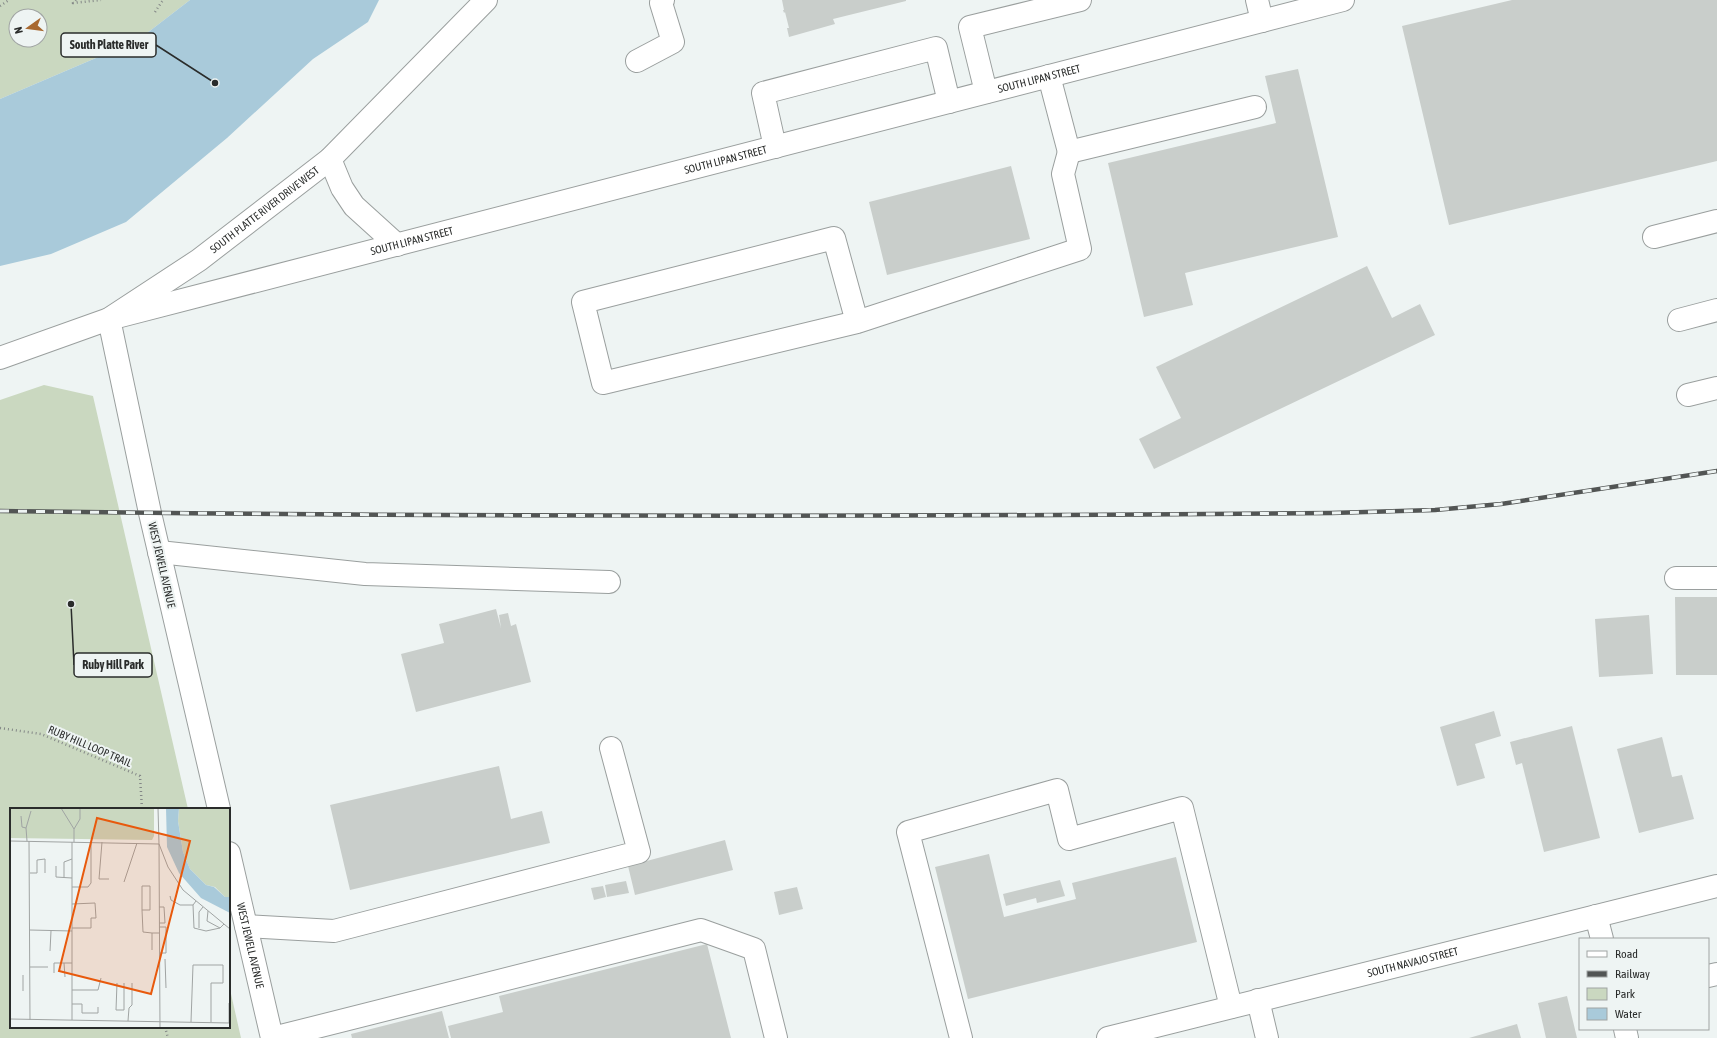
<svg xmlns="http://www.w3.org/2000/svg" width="1717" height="1038" font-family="'Asap Condensed',sans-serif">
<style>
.green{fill:#cad8c0;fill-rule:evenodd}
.water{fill:#a9cada}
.building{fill:#c9cecb}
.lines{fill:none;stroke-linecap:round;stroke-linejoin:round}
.minor-casing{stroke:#9a9f9e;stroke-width:24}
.path{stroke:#848887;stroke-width:2.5;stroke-dasharray:1 3;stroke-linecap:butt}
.minor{stroke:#fff;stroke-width:22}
.rail-casing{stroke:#525554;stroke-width:4.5}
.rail{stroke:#eef4f3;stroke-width:3;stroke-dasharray:9;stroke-linecap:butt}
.labels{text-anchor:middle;stroke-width:4;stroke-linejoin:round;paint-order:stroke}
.street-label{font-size:11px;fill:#2a2c2b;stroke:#eef4f3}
.inset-road{fill:none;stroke:#a0a4a3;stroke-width:1}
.view{fill:#e8590c;fill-opacity:0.15;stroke:#e8590c;stroke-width:2}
.inset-edge{fill:none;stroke:#2a2c2b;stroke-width:2}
.leader{fill:none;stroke:#2a2c2b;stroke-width:1.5}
.callout-dot{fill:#2a2c2b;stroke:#eef4f3;stroke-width:1.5}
.callout{fill:#eef4f3;stroke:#2a2c2b;stroke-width:1.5}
.callout-label{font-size:12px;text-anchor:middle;font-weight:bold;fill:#2a2c2b}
</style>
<rect width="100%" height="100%" fill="#eef4f3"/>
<path class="green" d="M 0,0 L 190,0 L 138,40 L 0,99 ZM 16,16 L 40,16 L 40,40 L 16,40 Z
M 44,385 L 93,396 L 188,809 L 11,809 L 11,1027 L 229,1027 L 229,985 L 241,1038 L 0,1038 L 0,400 Z"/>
<path class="water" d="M 190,0 L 379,0 L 368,22 L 313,59 L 227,138 L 126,222 L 51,254 L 0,266 L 0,99 L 138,40 Z"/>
<path class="building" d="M 782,0 L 906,0 L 906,1 L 833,19 L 835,24 L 789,37 L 787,28 L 789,28 L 785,12 L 784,13 L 783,10 L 784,10 Z
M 1512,0 L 1717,0 L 1717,161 L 1449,225 L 1402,26 Z
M 1298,69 L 1338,237 L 1185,273 L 1193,305 L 1144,317 L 1108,163 L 1276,123 L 1265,76 Z
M 1011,166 L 1030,239 L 887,275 L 869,202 Z
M 1367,266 L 1392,318 L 1420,304 L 1435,335 L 1154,469 L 1139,439 L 1181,418 L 1156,367 Z
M 1675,597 L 1717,597 L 1717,675 L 1676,675 Z
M 496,609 L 501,628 L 499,615 L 508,613 L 511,626 L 516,624 L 531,682 L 416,712 L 401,654 L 444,643 L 439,624 Z
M 1649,615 L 1653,674 L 1599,677 L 1595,619 Z
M 1494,711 L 1501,736 L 1475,744 L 1485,778 L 1457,786 L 1440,727 Z
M 1572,726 L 1600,838 L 1544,852 L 1522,763 L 1516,765 L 1510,742 Z
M 1662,737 L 1672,777 L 1682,775 L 1694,819 L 1639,833 L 1617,749 Z
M 499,766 L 511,819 L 542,811 L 550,843 L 350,890 L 330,805 Z
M 725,840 L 733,870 L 635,895 L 628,866 Z
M 989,854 L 1004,917 L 1076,899 L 1072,883 L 1176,857 L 1197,942 L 968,999 L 935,867 Z
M 1060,880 L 1065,896 L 1037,903 L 1036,898 L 1006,906 L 1003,894 Z
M 626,881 L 629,893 L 607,897 L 605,885 Z
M 603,886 L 606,897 L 594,900 L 591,888 Z
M 797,887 L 803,909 L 779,915 L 774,892 Z
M 707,944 L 731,1038 L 451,1038 L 448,1026 L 503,1012 L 499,996 Z
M 1567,996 L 1577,1038 L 1546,1038 L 1538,1003 Z
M 442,1011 L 449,1038 L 352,1038 L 351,1034 Z
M 1517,1024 L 1521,1038 L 1469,1038 Z"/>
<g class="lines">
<defs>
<g id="minor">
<path d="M 1257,0 L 1262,21"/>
<path d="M 637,61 L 673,42 L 661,3 L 663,0"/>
<path d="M 1049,76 L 1069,152 L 1255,107"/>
<path d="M 986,92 L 970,27 L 1080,0"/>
<path d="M 775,147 L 763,93 L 936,48 L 949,102"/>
<path d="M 330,159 L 342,188 L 354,206 L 397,245"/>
<path d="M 1654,237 L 1717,221"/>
<path d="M 1679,320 L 1717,310"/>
<path d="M 857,322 L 834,238 L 583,302 L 603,383 L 857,322 L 1080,249 L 1063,174 L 1069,152"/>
<path id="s1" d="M 0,358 L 109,319 L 199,260 L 330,159 L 486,0"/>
<path d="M 1688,395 L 1717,388"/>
<path d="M 159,552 L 365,574 L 609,582"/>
<path d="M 1676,578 L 1717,578"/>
<path id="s2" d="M 219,809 L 150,513 L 109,319 L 1343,0"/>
<path id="s3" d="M 229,853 L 272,1038"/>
<path d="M 1596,916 L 1602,939"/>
<path d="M 246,926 L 334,931 L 639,852 L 611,748"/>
<path d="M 1708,976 L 1717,974"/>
<path d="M 1258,1000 L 1267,1038"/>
<path d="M 1625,1029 L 1627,1038"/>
<path d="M 273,1038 L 701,930 L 754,949 L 776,1038"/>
<path d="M 961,1038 L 908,832 L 1057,790 L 1069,839 L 1182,808 L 1231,1007"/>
<path id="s4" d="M 1108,1038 L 1717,886"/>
</g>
</defs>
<use href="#minor" class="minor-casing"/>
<path class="path" d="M 76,0 L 73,3 L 101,0
M 0,6 L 9,0
M 155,12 L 163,0
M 0,728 L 41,734 L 140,776 L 142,809
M 165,1027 L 168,1038"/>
<use href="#minor" class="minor"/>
<defs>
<path id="rail" d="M 0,511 C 444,517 887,517 1331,513 L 1435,510 L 1501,504 L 1717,471"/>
</defs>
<use href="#rail" class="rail-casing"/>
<use href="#rail" class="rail"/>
</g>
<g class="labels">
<g class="street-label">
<text dy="4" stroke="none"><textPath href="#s2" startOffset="1463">SOUTH LIPAN STREET</textPath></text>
<text dy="4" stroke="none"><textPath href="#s2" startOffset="1139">SOUTH LIPAN STREET</textPath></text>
<text dy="4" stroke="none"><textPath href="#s1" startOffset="306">SOUTH PLATTE RIVER DRIVE WEST</textPath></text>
<text dy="4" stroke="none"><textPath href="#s2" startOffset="815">SOUTH LIPAN STREET</textPath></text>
<text transform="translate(162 565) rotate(77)" y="4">WEST JEWELL AVENUE</text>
<text transform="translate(90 746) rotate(23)" y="4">RUBY HILL LOOP TRAIL</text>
<text dy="4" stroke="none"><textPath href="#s3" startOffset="95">WEST JEWELL AVENUE</textPath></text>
<text dy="4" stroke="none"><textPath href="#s4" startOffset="314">SOUTH NAVAJO STREET</textPath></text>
</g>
</g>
<g transform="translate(10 808)">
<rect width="220" height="220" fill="#eef4f3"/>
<path d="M 0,0 L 144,0 L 144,28 L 142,32 L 0,30 ZM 169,0 L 220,0 L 220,89 L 215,89 L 205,79 L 196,77 L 180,61 L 173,44 L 168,13 Z" fill="#cad8c0"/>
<path d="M 156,0 L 169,0 L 168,13 L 173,44 L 180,61 L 196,77 L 204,79 L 215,89 L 220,89 L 220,105 L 191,90 L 169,65 L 157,39 Z" fill="#a9cada"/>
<path class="inset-road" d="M 51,0 L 64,21M 148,0 L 149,36 L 158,59 L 173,82 L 220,121M 11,8 L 12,19 L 16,20M 0,33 L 149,36 L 150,220M 17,33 L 16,20 L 21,3M 19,33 L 20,212M 62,34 L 62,212M 64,34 L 64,21 L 70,11 L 70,0M 92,34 L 89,71 L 99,71M 46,58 L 46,69 L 62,70M 20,65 L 27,65 L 27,52 L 35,51 L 35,65M 54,70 L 54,54 L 62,51M 114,74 L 127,35M 62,79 L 78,79 L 81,75 L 81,34M 160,88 L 161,92 L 170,97 L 183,97M 186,93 L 183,97 L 184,120 L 196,123 L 210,120M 62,96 L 85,95 L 86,110 L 81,110 L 81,120 L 62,120M 149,99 L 154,99 L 155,115 L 149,115M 132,102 L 140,102 L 140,78 L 132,78 L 132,102 L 133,124 L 142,125M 198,103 L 197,113 L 210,120 L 214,116M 149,119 L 156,119 L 156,145 L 150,145M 189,120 L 189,104 L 193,99M 20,122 L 62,123M 142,142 L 142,125 L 150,125M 40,143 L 41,123M 155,151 L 156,180M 54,155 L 55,169M 20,159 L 38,159M 44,165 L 44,155 L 62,155M 107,175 L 106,202 L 114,202 L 114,175M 62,182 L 88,182 L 91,170M 13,183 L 13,167M 62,196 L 72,196 L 72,205 L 88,205 L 88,199M 0,211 L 220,215M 118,213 L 119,200 L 122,197 L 122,175M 181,214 L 183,157 L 213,157 L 213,175 L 201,175 L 201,214M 219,215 L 219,195"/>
<path class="view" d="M 87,10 L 180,33 L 141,186 L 49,163 Z"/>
<rect width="220" height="220" class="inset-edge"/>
</g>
<path class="leader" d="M215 83L156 45M71 604L74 665"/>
<g class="callout-dot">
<circle cx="215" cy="83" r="4"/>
<circle cx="71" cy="604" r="4"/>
</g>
<g class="callout">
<rect x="61" y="33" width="95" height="24" rx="4"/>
<rect x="74" y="653" width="78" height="24" rx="4"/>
</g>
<g class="callout-label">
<text x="109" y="49">South Platte River</text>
<text x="113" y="669">Ruby Hill Park</text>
</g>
<rect x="1579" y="938" width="130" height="92" fill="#eef4f3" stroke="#a0a4a3"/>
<rect x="1587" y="951" width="20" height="6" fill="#ffffff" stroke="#a0a4a3"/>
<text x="1615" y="958" font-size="12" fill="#2a2c2b">Road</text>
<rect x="1587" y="971" width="20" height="6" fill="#525554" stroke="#a0a4a3"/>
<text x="1615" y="978" font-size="12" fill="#2a2c2b">Railway</text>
<rect x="1587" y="988" width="20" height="12" fill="#cad8c0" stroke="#a0a4a3"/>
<text x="1615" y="998" font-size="12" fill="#2a2c2b">Park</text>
<rect x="1587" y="1008" width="20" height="12" fill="#a9cada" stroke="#a0a4a3"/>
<text x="1615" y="1018" font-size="12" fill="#2a2c2b">Water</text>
<g transform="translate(28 28) rotate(256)"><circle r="19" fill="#eef4f3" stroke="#a0a4a3"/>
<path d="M0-3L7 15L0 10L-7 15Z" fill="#a86930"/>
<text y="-6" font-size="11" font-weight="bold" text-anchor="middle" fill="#2a2c2b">N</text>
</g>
</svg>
